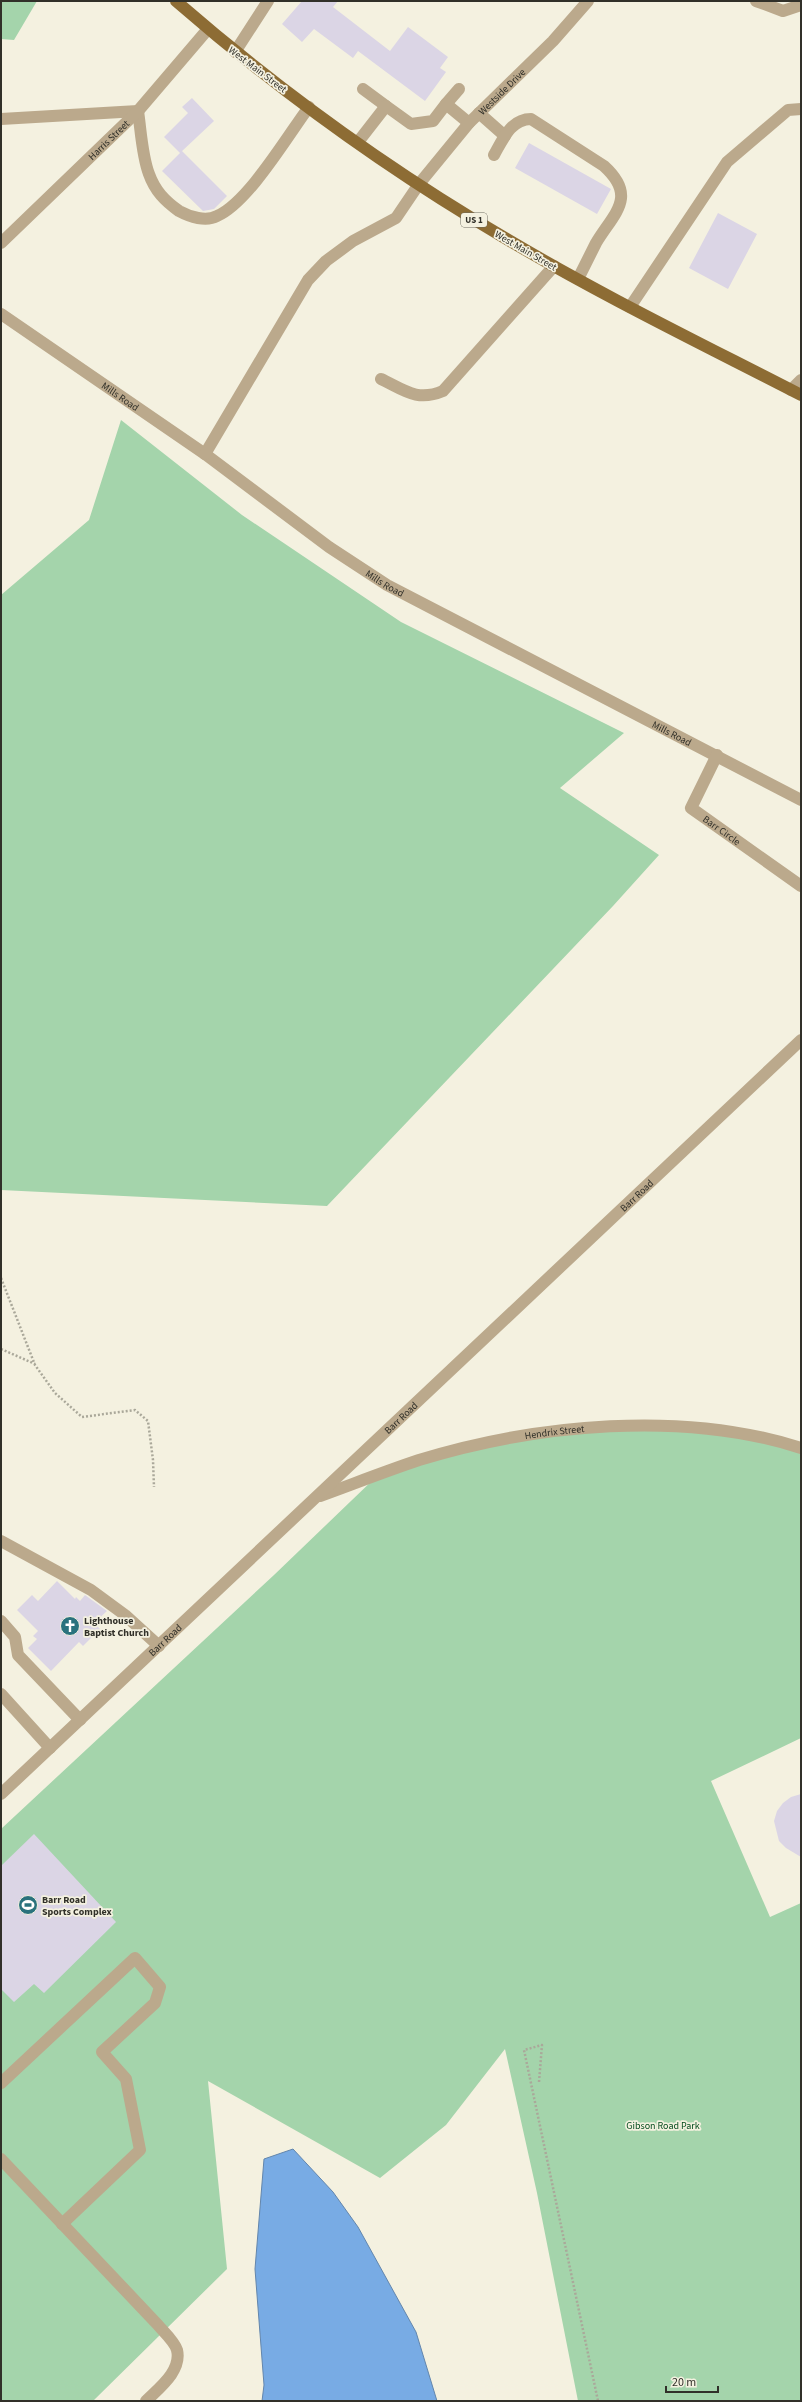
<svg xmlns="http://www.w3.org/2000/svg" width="802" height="2402" font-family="'Source Sans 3',sans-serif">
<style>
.green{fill:#a4d4ab}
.water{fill:#78abe4;stroke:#6386ac}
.building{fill:#dbd5e5}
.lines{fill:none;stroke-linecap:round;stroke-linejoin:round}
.path{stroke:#aaa89a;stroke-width:2.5;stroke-dasharray:2 2;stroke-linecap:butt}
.minor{stroke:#bba98c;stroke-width:12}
.major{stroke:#8d6c34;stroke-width:12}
.labels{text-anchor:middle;stroke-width:3.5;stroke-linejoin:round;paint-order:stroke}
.shield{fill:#f4f1e0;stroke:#6c6a60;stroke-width:1}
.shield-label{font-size:9px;font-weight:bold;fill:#313029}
.street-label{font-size:10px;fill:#313029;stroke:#f4f1e0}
.poi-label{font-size:10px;font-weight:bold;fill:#313029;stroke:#f4f1e0;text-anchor:start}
.park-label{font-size:10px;fill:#004b1b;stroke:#f4f1e0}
</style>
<rect width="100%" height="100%" fill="#f4f1e0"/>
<path class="green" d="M 1,1 L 37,1 L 14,40 L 1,39 Z
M 121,420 L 242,515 L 401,622 L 624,733 L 560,788 L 659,855 L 613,906 L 327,1206 L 1,1190 L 1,595 L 89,520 Z
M 665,1426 L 801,1448 L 801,1738 L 711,1781 L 770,1917 L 801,1903 L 801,2401 L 578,2401 L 537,2193 L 505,2049 L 446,2125 L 380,2178 L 208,2081 L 227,2269 L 93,2401 L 1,2401 L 1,1829 L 274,1575 L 377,1476 L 532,1435 Z"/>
<path class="water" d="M 293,2149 L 333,2192 L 358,2227 L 416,2332 L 437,2401 L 262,2401 L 264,2385 L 255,2269 L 264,2159 Z"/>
<path class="building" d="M 302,1 L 338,1 L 333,7 L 390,51 L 408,27 L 448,57 L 440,68 L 446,72 L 425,101 L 358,51 L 353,58 L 314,29 L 302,42 L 282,24 Z
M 192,98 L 214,121 L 180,153 L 164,137 L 188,113 L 182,107 Z
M 529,143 L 611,189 L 597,214 L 515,168 Z
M 182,151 L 227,196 L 214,209 L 203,211 L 162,171 Z
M 718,213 L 757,234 L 728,289 L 689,268 Z
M 57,1581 L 75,1599 L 76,1597 L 80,1601 L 85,1595 L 107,1611 L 94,1623 L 100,1629 L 83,1646 L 79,1642 L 51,1671 L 28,1648 L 37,1639 L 33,1636 L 38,1631 L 17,1610 L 32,1595 L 38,1601 Z
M 801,1794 L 801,1857 L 786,1848 L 779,1841 L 774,1821 L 777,1811 L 783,1803 L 791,1797 Z
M 34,1834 L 116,1922 L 44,1993 L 34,1984 L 14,2002 L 1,1989 L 1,1866 Z"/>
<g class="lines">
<path class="path" d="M 1,1278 L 35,1365 L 55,1393 L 82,1417 L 135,1410 L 148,1421 L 153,1460 L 154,1487
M 1,1349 L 35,1364
M 539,2082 L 542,2045 L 524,2050 L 598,2401"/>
<g class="minor">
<path d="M 756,1 L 783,11 L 801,5"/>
<path d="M 235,52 L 268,1"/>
<path d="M 363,89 L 386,106"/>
<path d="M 446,104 L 459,89"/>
<path d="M 479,113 L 505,136"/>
<path d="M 1,119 L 138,111 C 141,131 142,156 149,174 C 155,191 165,201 179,211 C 190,217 206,222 217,216 C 248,203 288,135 309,107"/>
<path d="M 358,142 L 386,106 L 411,124 L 433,121 L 446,104 L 469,123"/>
<path d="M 494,155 C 503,139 511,119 531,119 L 604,166 C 638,197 614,213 596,243 C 590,255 584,267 578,279"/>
<path id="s1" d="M 1,243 L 138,111 L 208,29"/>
<path d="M 630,307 L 727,162 L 788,110 L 801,109"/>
<path id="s2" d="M 1,314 L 205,454 L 329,547 L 387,585 L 801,800"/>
<path d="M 381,379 C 404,390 417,402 443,391 L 554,266"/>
<path d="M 791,390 L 801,380"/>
<path id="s3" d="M 205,454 L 308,280 L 326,261 L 353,241 L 396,218 L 419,184 L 469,123 L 553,41 L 588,1"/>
<path id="s4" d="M 717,755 L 691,808 L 801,886"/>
<path id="s5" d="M 320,1496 C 353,1484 386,1471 419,1460 C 537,1424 683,1410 801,1448"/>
<path d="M 1,1541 L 91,1590 L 125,1615 L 159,1646"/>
<path d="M 1,1621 L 15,1637 L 18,1655 L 80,1720"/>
<path d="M 1,1694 L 50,1748"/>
<path id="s6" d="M 1,1794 L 801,1040"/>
<path d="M 1,2083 L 135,1958 L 160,1987 L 155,2003 L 102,2052 L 126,2079 L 140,2150 L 62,2224"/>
<path d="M 1,2159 L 158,2325 C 163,2331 175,2342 177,2350 C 182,2371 159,2388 146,2401"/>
</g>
<path class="major" d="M 176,1 C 277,89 389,170 505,238 C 601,295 702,344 801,395"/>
</g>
<defs>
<symbol id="church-disc" viewBox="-11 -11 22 22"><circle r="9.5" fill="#2a727d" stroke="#f4f1e0"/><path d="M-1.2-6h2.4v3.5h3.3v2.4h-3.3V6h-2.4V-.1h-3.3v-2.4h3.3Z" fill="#fff"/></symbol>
<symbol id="stadium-disc" viewBox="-11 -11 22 22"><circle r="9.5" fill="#2a727d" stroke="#f4f1e0"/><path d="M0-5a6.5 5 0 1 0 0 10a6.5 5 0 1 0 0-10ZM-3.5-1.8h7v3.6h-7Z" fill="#fff"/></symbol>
</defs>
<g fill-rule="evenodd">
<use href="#church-disc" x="59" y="1615" width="22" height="22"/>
<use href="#stadium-disc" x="17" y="1894" width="22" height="22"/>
</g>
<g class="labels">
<rect class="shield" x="461" y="213" width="26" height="14" rx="3"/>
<g class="shield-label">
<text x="474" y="223">US 1</text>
</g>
<g class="street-label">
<text transform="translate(258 69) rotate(37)" y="4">West Main Street</text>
<text dy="4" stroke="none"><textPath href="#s3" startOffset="476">Westside Drive</textPath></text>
<text dy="4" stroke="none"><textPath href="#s1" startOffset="149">Harris Street</textPath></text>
<text transform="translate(526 250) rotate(30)" y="4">West Main Street</text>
<text dy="4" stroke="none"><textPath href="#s2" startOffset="145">Mills Road</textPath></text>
<text dy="4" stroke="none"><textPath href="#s2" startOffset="469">Mills Road</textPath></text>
<text dy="4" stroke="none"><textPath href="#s2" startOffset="793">Mills Road</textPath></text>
<text dy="4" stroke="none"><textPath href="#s4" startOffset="97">Barr Circle</textPath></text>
<text dy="4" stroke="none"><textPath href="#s6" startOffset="873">Barr Road</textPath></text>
<text dy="4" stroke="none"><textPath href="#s6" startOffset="549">Barr Road</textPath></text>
<text dy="4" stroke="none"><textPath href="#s5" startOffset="244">Hendrix Street</textPath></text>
<text dy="4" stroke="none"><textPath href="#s6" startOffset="225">Barr Road</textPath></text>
</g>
<g class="poi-label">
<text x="84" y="1624">Lighthouse<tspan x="84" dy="12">Baptist Church</tspan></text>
<text x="42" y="1903">Barr Road<tspan x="42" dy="12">Sports Complex</tspan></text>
</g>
<g class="park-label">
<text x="663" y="2129">Gibson Road Park</text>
</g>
</g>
<rect width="802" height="2402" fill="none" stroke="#313029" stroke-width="4"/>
<path d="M666 2386v6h52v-6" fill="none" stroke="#313029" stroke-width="2"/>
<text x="672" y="2386" font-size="12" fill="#313029" stroke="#f4f1e0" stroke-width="3" paint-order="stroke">20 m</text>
</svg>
